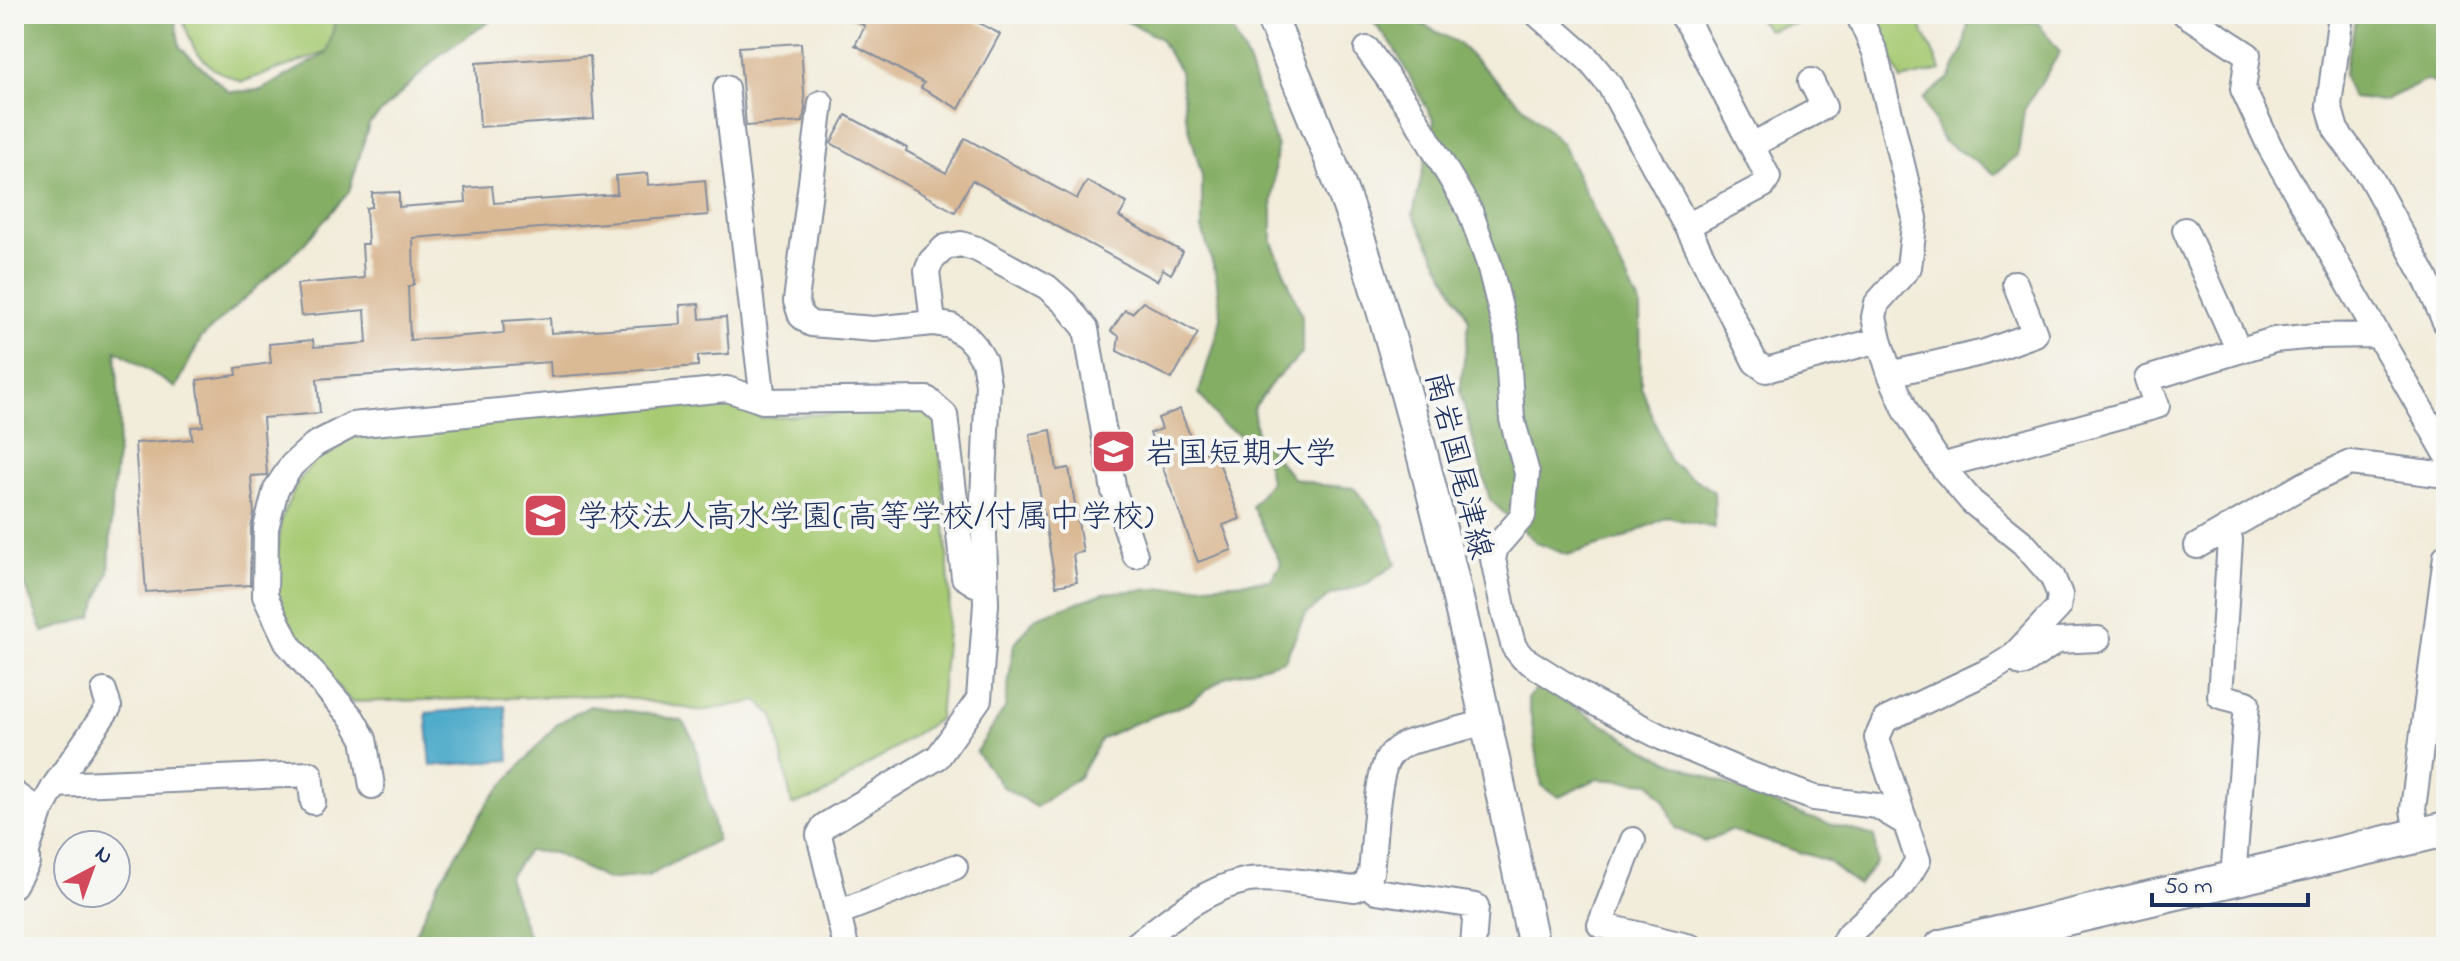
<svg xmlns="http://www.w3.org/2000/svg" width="2460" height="961" font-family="'Indie Flower','Klee One',sans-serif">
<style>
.green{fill:#a7ca73;stroke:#617c68;stroke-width:2}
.forest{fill:#85ae65;stroke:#506e62;stroke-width:2}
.water{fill:#4aa9c9;stroke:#326c94;stroke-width:2}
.building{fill:#dab995}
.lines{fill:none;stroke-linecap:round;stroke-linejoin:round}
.minor-casing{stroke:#868e9c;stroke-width:28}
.major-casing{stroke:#868e9c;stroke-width:34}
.highway-casing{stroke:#868e9c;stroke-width:38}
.minor{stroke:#fff;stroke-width:24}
.major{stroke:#fff;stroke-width:30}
.highway{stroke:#fff;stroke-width:34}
.labels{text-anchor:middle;stroke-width:8;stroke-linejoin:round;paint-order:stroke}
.poi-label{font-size:32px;fill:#1b2f5e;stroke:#f6f6f2;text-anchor:start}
.street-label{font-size:32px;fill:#1b2f5e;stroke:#f6f6f2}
</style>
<rect width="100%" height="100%" fill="#f6f6f2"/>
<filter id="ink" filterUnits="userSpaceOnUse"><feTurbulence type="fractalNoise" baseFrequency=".0125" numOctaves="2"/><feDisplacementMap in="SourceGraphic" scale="16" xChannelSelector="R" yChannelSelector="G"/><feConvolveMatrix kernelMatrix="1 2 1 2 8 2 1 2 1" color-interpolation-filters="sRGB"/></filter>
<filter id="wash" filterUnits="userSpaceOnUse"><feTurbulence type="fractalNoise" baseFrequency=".006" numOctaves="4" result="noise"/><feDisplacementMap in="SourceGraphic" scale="32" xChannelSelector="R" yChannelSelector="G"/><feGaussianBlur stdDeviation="1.8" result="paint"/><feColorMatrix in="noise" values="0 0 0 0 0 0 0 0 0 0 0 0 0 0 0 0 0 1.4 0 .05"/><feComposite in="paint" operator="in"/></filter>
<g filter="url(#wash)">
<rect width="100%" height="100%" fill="#f2ecda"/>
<path class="green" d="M 180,14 L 337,14 L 328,52 L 242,82 L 213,69 L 195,50 Z
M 1754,14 L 1840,14 L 1768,30 Z
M 1871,14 L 1915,14 L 1941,70 L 1901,80 Z
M 725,401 L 761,418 L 921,408 L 938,421 L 950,597 L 939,719 L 819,797 L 792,805 L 774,716 L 758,701 L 701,711 L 613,695 L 351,702 L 295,639 L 273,587 L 281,519 L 297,483 L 321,453 L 352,432 Z"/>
<path class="forest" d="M 14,14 L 174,14 L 180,47 L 229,92 L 261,90 L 327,53 L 337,14 L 501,14 L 442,53 L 369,124 L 349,192 L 303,245 L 201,338 L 176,388 L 116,350 L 120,424 L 112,503 L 109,572 L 92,617 L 43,632 L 19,568 L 14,562 Z
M 1113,14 L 1224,14 L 1247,59 L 1277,146 L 1272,207 L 1272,242 L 1302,316 L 1302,354 L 1275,379 L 1253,409 L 1257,435 L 1293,478 L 1322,485 L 1354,488 L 1383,524 L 1396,564 L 1366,584 L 1331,595 L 1305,615 L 1285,660 L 1225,677 L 1189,703 L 1130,725 L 1101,739 L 1079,777 L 1036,807 L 1002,786 L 976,752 L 1005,708 L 1014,644 L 1036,617 L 1104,593 L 1271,580 L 1281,564 L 1252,506 L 1270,481 L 1266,459 L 1247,439 L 1221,424 L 1199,393 L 1221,318 L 1216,275 L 1202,228 L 1202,176 L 1185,113 L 1180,71 L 1159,38 Z
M 1367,14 L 1403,14 L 1458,43 L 1562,144 L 1640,306 L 1641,386 L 1670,462 L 1714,492 L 1715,528 L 1667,517 L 1619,540 L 1567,555 L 1537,543 L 1490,500 L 1460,392 L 1469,320 L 1413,214 L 1434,121 L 1393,46 Z
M 1961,14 L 2014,14 L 2038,23 L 2060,52 L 2024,110 L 2018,155 L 1995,174 L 1943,141 L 1923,99 L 1950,77 L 1963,50 L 1968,25 Z
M 2357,14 L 2446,14 L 2446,87 L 2427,80 L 2383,101 L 2352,98 L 2343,75 Z
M 1539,686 L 1655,755 L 1807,817 L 1874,836 L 1877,862 L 1858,885 L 1827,861 L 1730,830 L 1705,842 L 1676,828 L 1665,801 L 1650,783 L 1597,779 L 1559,797 L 1542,786 L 1528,698 Z
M 590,706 L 643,713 L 682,721 L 694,740 L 717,840 L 648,876 L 608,880 L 554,853 L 528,851 L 508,877 L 532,947 L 409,947 L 438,884 L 489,801 L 558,723 Z"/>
<path class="water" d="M 505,706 L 509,760 L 431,766 L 426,713 Z"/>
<g id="blocks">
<path class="building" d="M 843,14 L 962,14 L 1000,34 L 959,109 L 921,88 L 924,83 L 855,45 L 865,26 Z
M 801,43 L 805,108 L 803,122 L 746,126 L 739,47 Z
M 590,56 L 594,119 L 480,127 L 476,63 Z
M 846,115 L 907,148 L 906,151 L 946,173 L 965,138 L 1077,199 L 1087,181 L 1127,203 L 1119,217 L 1183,252 L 1171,274 L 1163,269 L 1157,281 L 972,180 L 955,212 L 831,143 Z
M 648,173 L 649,185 L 705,180 L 708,215 L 413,238 L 414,284 L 408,287 L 410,340 L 504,333 L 503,321 L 550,318 L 551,333 L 681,324 L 680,305 L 699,304 L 700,319 L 726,317 L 729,354 L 698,356 L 698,366 L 551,377 L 550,362 L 317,379 L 320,413 L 263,418 L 267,475 L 251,476 L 254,514 L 251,528 L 250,585 L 146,592 L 135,443 L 192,439 L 191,427 L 203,426 L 197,380 L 237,375 L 236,368 L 271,363 L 269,344 L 313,340 L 314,347 L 367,343 L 365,310 L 301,316 L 297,284 L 364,278 L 362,244 L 368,244 L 366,208 L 372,207 L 372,193 L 399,192 L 399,207 L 466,202 L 465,188 L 492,186 L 494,203 L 617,194 L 616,176 Z
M 1143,302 L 1198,333 L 1172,379 L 1117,351 L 1119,336 L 1111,331 L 1125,310 L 1132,313 Z
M 1180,409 L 1197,455 L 1214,449 L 1240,519 L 1223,525 L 1232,550 L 1198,562 L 1150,433 L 1162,429 L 1158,418 Z
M 1051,430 L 1057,470 L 1069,468 L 1083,552 L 1073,554 L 1077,582 L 1056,586 L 1030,434 Z"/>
</g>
</g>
<g filter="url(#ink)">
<use href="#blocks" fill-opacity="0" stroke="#868e9c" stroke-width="2"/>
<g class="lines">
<defs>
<path id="minor" d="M 1537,14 L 1588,59 L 1610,86 L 1687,226 L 1764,185 L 1768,177 L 1689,25 L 1681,14
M 2185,14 L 2248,55 L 2243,89 L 2270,147 L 2446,453
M 2341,14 L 2329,105 L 2336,130 L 2371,178 L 2425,277 L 2446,324
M 1367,49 L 1410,109 L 1470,211 L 1489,264 L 1507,336 L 1512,419 L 1527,473 L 1523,516 L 1496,547 L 1493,559 L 1504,612 L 1514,647 L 1523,658 L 1593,702 L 1663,738 L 1741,771 L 1814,798 L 1877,806 L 1907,824
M 821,103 L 796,301 L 801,316 L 811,324 L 874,329 L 933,323 L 951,326 L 966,336 L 975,346 L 984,361 L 988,384 L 983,500 L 986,604 L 979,699 L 938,757 L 824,826 L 819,835 L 846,947
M 1752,145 L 1824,107 L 1811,81
M 1687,226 L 1755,362 L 1766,370 L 1879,340
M 2185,230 L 2239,351
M 933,323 L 927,271 L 931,261 L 945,247 L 961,244 L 977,249 L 1047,287 L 1065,303 L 1086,329 L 1114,491 L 1135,555
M 1890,374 L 1985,352 L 2035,334 L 2015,283
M 763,401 L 927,399 L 945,415 L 964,577 L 975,584 L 985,585
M 1943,468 L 1952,463 L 2157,406 L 2147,379 L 2274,340 L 2316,336 L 2378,335
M 2227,528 L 2230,540 L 2220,696 L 2247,703 L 2234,865 L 2235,878
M 2197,546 L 2305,484 L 2350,463 L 2446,475
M 2022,664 L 2057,641 L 2098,639
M 55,785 L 109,707 L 104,691
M 372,786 L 364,739 L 352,718 L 288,644 L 265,596 L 266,528 L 276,489 L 292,465 L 314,445 L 352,425 L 727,389 L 763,401 L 726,88
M 14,793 L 40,812
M 2417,835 L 2413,809 L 2446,556
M 1633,840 L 1600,925 L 1691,947
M 1365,884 L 1376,891 L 1476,906 L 1473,947
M 14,885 L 27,862 L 27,851 L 40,812 L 55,785 L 310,774 L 313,802
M 838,913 L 955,867
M 1133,947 C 1166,922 1202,890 1244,881 C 1269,875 1327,886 1355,889 L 1365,884 L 1371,873 C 1374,847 1376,775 1389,757 C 1394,750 1402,745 1410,742 L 1487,722
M 1841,947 L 1847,936 L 1903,885 L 1918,860 L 1877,738 L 1885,720 L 1993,669 L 2012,657 L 2058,608 L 2060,595 L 2052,576 L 2023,543 L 1972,502 L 1943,468 L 1907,413 L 1890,374 L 1879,340 L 1874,317 L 1877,303 L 1909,267 L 1915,218 L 1875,52 L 1858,14"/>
<path id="major" d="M 1270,14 C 1306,101 1345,189 1373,280 C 1440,499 1487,723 1534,947"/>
<path id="highway" d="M 1942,947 L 2446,829"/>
</defs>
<use href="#minor" class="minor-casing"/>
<use href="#major" class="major-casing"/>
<use href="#highway" class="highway-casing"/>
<use href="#minor" class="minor"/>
<use href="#major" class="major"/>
<use href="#highway" class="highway"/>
</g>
</g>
<defs>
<symbol id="university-square" viewBox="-11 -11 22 22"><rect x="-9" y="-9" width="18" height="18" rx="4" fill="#d1495b" stroke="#f6f6f2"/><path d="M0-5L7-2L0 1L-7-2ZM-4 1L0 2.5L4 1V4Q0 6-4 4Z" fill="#fff"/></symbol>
<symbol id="school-square" viewBox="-11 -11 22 22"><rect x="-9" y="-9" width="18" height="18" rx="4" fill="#d1495b" stroke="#f6f6f2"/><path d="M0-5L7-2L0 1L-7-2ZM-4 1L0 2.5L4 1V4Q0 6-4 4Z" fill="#fff"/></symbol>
</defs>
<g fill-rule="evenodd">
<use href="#university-square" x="1088" y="426" width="51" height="51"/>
<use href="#school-square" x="520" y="490" width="51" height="51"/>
</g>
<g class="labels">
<g class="poi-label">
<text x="1145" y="463">岩国短期大学</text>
<text x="577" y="526">学校法人高水学園(高等学校/付属中学校)</text>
</g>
<g class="street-label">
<text transform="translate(1460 465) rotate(76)" y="11">南岩国尾津線</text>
</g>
</g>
<rect width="2460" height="961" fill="none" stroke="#f6f6f2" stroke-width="48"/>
<g transform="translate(92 869) rotate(41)"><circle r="38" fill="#f6f6f2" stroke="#9ea6b7" stroke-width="2"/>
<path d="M0-6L14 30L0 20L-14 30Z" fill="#d1495b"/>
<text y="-12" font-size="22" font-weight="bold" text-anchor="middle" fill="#1b2f5e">N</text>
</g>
<path d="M2152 893v12h156v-12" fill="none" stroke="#1b2f5e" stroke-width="4"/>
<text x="2164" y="893" font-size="24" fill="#1b2f5e" stroke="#f6f6f2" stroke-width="6" paint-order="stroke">50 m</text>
</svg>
